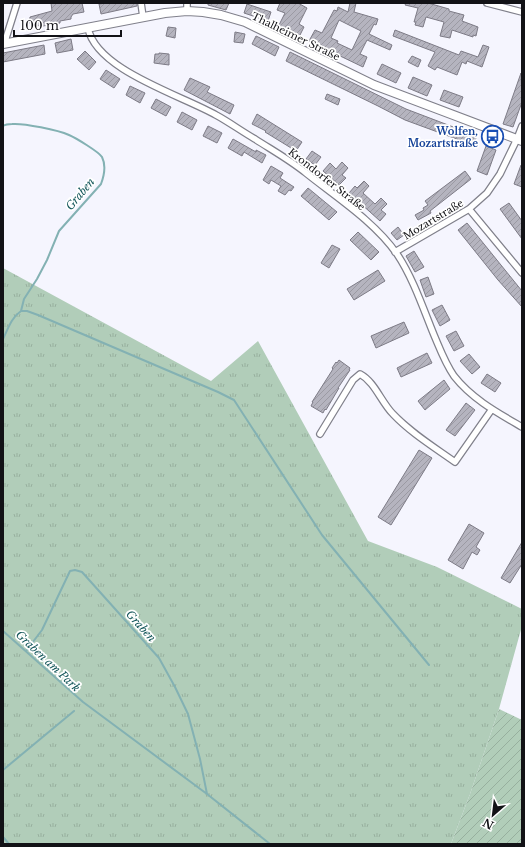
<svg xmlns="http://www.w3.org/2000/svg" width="525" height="847" font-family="'Libre Baskerville',serif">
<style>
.grass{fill:url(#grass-tufts)}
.garden{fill:url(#garden-furrows)}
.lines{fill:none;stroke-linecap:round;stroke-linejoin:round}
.stream{stroke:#83b1b3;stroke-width:2}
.building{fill:url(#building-hatch);stroke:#7d7b86;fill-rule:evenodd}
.street-casing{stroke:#80808b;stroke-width:8}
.secondary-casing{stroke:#80808b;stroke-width:10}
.street{stroke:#fff;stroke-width:5.5}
.secondary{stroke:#fff;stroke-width:8}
.labels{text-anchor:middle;stroke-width:3.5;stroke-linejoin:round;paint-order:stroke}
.street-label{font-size:10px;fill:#121216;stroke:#fff}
.transit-label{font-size:10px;font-weight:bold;fill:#164399;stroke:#fff;text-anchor:end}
.water-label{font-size:11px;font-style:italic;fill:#14575a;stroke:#fff}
</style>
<defs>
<pattern id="grass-tufts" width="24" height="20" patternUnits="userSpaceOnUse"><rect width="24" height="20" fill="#b1cdb9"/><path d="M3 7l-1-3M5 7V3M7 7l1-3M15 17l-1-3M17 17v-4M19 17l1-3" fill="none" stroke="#97af9e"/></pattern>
<pattern id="garden-furrows" width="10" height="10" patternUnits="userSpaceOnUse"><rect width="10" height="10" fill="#b1cdb9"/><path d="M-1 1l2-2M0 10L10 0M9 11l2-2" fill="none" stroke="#97af9e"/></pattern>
<pattern id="building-hatch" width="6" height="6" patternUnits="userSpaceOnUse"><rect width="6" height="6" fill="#b5b4bf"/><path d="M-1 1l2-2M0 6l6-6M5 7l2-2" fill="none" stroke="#9b9aa3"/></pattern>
</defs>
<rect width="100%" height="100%" fill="#f5f5fe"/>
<path class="grass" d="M 3,268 L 211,381 L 258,341 L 368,541 L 437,567 L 522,609 L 522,626 L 499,709 L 470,794 L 451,844 L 3,844 Z"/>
<path class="garden" d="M 499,709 L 522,720 L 522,844 L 451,844 L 470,794 Z"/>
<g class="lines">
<path class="stream" d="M 3,126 C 6,124 8,124 12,124 C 24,123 58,130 69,135 C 76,138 99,152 102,157 C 106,165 104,176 101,184 L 59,231 L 47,260 L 37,279 L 24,299 L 21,311
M 21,311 L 27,311 L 38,315 L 218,392 L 234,400 L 322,535 L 429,665
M 3,339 C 8,329 11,318 21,311
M 3,631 L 83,702 L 207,794 L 270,844
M 26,651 L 42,630 L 70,571 L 75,570 L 82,572 L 159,658 L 175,687 L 188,714 L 200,759 L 207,794
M 3,770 L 74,711
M 3,837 L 9,844"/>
</g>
<path class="building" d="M 51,3 L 82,3 L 84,12 L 73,14 L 71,17 L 71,19 L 60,21 L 60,23 L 43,26 L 42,25 L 32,27 L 31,22 L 29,23 L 30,17 L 52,11 Z
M 106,3 L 137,3 L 137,6 L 101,14 L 99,4 Z
M 208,3 L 229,3 L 226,10 L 208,5 Z
M 280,3 L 298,3 L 307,8 L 299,24 L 304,27 L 299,37 L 278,27 L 285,13 L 277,10 Z
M 350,3 L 356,3 L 354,12 L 378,19 L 376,25 L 374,24 L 369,34 L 392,45 L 390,50 L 367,40 L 360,54 L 367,57 L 363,67 L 309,41 L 315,30 L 322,33 L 334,10 L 337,11 L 338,7 L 348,12 ZM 339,20 L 361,31 L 352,50 L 337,43 L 338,41 L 331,38 Z
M 406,3 L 428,3 L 449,9 L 449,11 L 464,15 L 462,21 L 478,27 L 476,36 L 473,35 L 473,37 L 452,30 L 450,38 L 440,36 L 444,22 L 426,17 L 423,27 L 415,25 L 416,22 L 414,22 L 418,8 L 405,5 Z
M 247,4 L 271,12 L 268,21 L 244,13 Z
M 168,27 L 176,28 L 175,38 L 166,36 Z
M 395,30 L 459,55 L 461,51 L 478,57 L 483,45 L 489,47 L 482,67 L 467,61 L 466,64 L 462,62 L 457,75 L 437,67 L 435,70 L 428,66 L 435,52 L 393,36 Z
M 235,32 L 245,34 L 243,43 L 234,42 Z
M 256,36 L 279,47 L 275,56 L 252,44 Z
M 71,39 L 73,50 L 57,53 L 55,43 Z
M 44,45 L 45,54 L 3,62 L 3,53 Z
M 85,51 L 96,62 L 89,70 L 77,59 Z
M 290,52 L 406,109 L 477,136 L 473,145 L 405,120 L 378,106 L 286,61 Z
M 159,53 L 169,54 L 169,65 L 154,63 L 155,54 L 159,54 Z
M 412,56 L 421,60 L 418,67 L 408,62 Z
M 382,64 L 401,73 L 396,83 L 377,74 Z
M 106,70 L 120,79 L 114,88 L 100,79 Z
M 521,73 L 522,102 L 513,127 L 503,124 Z
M 413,77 L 432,85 L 427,96 L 408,88 Z
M 190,78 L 210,87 L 207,92 L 234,105 L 230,114 L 184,90 Z
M 130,86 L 145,93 L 140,103 L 126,95 Z
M 444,90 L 463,97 L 459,107 L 440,100 Z
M 327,94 L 340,99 L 338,105 L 325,99 Z
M 156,99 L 171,107 L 166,116 L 151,108 Z
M 182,112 L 197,120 L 192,130 L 177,122 Z
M 257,114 L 302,142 L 296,151 L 265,132 L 266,131 L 252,124 Z
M 208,126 L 222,133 L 217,143 L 203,136 Z
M 233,139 L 256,152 L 256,150 L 266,155 L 262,163 L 244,152 L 242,156 L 228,148 Z
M 486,146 L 496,150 L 487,175 L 477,171 Z
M 312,151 L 321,157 L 315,165 L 306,159 Z
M 342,162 L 348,168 L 342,175 L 346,178 L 339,185 L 323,171 L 330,163 L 336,169 Z
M 521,165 L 522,165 L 522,187 L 514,184 Z
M 271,166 L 283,173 L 280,178 L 294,187 L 291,191 L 289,190 L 285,195 L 278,191 L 281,186 L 271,180 L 269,184 L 263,180 Z
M 465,171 L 471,179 L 430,211 L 431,213 L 418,220 L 415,215 L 424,210 L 423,208 L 428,205 L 425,201 Z
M 364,181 L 369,186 L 363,193 L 375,204 L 381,198 L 387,204 L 381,210 L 386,214 L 380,221 L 349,193 L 355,186 L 357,188 Z
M 308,188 L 337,212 L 329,220 L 301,196 Z
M 509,203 L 522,221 L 522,239 L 500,209 Z
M 467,223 L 522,291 L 522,307 L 498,280 L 458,230 Z
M 398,227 L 404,235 L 397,240 L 391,233 Z
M 358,232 L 379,252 L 371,260 L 350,240 Z
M 332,245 L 340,249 L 329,268 L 321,263 Z
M 414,251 L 424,267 L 415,272 L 406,256 Z
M 378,270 L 385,281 L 354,300 L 347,289 Z
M 428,277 L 434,294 L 426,297 L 420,280 Z
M 442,305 L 450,320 L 440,326 L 432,310 Z
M 404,322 L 409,333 L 376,348 L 371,336 Z
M 456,331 L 464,346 L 454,351 L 446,336 Z
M 427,353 L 432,363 L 401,377 L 397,368 Z
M 469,354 L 480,367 L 472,374 L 460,361 Z
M 339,360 L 350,368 L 349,370 L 350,370 L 338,388 L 339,388 L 326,410 L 325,409 L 323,413 L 311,406 L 313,402 L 312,402 L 333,369 L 332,368 L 336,362 L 337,363 Z
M 487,374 L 501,383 L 495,392 L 481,383 Z
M 444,380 L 450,389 L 425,410 L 418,401 Z
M 466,403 L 475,410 L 455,436 L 446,430 Z
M 419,450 L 432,458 L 391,525 L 378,517 Z
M 469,524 L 484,533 L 476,547 L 480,550 L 477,555 L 472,552 L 463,569 L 448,560 Z
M 522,542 L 522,564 L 510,583 L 501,578 Z"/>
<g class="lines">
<defs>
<path id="street" d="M 141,3 L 143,17
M 487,3 L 522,12
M 187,11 L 187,3
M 88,28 C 96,70 181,95 216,115 C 229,122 241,131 255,139 C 272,150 290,160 306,173 C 336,197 375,222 397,254 C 413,278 423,308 434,335 C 440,349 445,363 454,376 C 472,399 498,413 522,427
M 7,43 L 6,38 L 17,3
M 469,209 L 522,273
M 395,252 L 469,209 L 487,193 L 500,174 L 517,139 L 522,126
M 320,434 L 353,380 L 360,374 C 375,382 381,402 393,414 C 411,433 434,447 455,462 L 492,409"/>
<path id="secondary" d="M 3,44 L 165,13 L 187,11 L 203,12 L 221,15 L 245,22 L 374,85 L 522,141"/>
</defs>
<use href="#street" class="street-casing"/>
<use href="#secondary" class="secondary-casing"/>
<use href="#street" class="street"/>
<use href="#secondary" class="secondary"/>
</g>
<defs>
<symbol id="bus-ring" viewBox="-11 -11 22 22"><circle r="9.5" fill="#fff" stroke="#1a4fb4" stroke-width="1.5"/><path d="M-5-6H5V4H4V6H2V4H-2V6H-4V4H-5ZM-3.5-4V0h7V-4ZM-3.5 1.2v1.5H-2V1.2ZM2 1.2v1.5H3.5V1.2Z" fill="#1a4fb4"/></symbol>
</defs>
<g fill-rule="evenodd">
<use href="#bus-ring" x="480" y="124" width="25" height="25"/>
</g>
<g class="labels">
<g class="street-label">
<text transform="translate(296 36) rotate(26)" y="4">Thalheimer Straße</text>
<text transform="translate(327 179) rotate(38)" y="4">Krondorfer Straße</text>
<text transform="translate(433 219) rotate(-31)" y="4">Mozartstraße</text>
</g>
<g class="transit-label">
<text x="478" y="135">Wolfen,<tspan x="478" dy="12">Mozartstraße</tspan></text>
</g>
<g class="water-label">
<text transform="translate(80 194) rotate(-50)" y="4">Graben</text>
<text transform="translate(141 626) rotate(48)" y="4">Graben</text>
<text transform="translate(48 661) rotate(43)" y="4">Graben am Park</text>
</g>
</g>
<rect width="525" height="847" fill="none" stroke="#121216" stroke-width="8"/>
<g transform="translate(493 815) rotate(208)" stroke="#ffffff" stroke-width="3" paint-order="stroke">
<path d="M0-3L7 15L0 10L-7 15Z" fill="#121216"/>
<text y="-6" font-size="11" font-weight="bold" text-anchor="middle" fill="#121216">N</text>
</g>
<path d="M14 30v6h107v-6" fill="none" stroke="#121216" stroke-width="2"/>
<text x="20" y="30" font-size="12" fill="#121216" stroke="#ffffff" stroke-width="3" paint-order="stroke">100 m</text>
</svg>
